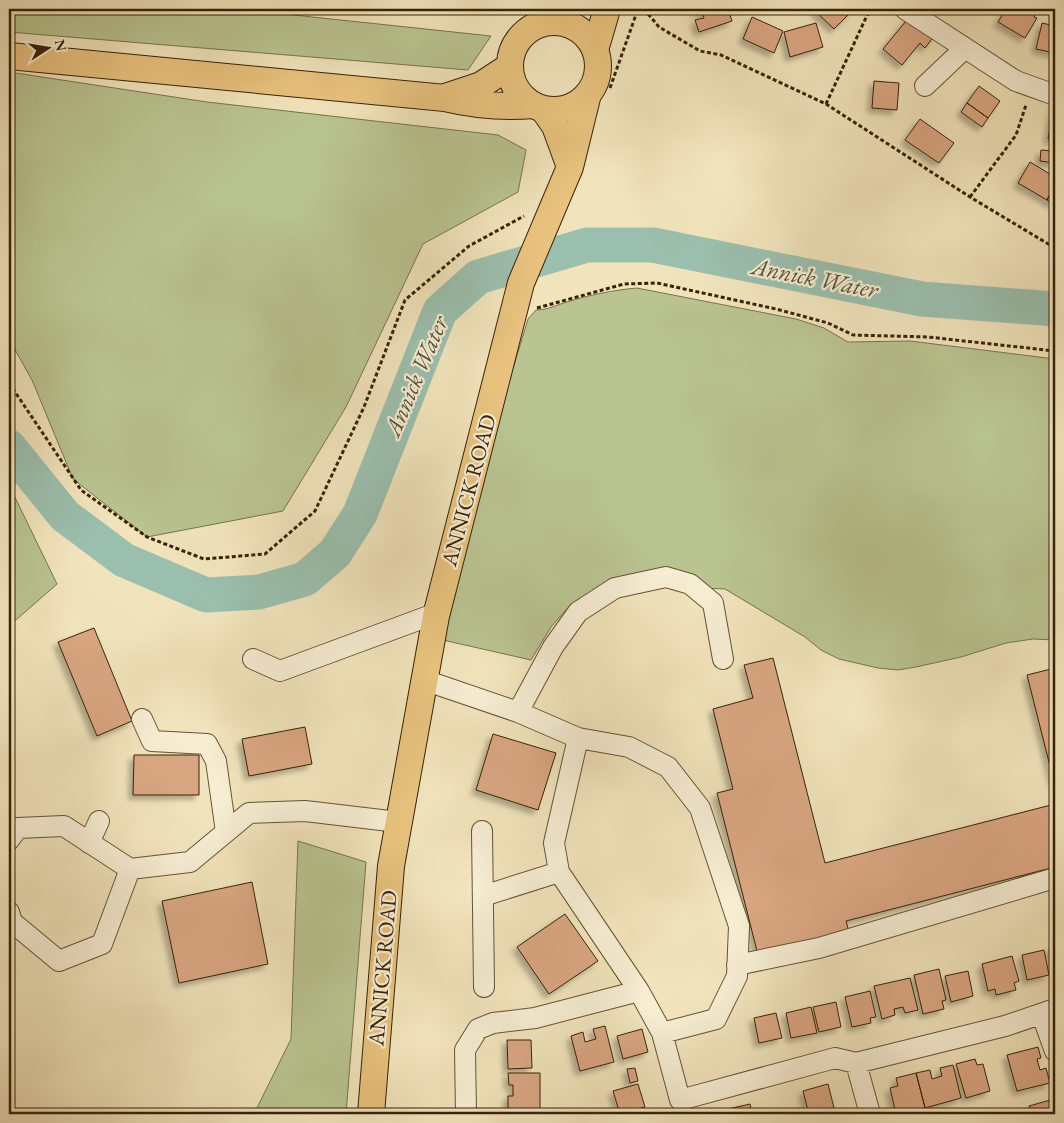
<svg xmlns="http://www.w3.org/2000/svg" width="1064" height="1123" font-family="'EB Garamond',serif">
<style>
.green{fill:#b9c491;stroke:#78734d}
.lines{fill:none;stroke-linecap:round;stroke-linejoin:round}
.river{stroke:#9bbfae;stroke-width:35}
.building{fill:#d9a682;stroke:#372209;filter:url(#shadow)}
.minor-casing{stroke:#665236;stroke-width:22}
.major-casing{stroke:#372209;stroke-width:28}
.path{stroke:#372209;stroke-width:3;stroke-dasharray:4 2.5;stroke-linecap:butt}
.minor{stroke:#f6edd3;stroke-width:20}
.major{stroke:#e8c27e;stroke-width:26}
.labels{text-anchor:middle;stroke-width:4.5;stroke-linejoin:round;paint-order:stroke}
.street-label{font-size:22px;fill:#372209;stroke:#f6edd3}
.water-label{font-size:24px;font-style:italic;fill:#55513b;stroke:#f6edd3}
</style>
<defs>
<filter id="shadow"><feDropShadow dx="-4.5" dy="4.5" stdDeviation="2.5" flood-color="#0004"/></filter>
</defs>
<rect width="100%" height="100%" fill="#f1e4bc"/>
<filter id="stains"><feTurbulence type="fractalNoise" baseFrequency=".004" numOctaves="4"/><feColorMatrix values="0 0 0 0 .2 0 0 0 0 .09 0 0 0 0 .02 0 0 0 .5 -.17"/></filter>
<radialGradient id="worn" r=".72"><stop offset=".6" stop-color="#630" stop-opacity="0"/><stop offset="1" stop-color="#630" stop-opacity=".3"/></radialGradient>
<path class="green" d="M 9,9 L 237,9 L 491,36 L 468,70 L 9,32 Z
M 9,72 L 207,102 L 498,135 L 526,150 L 518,192 L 423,244 L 346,407 L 283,511 L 147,537 L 73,479 L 32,380 L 9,339 Z
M 637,288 L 796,319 L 824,328 L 848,342 L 910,341 L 1055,359 L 1055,640 L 1033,639 L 1006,643 L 961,657 L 916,667 L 898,670 L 878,668 L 839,659 L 821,650 L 805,637 L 725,589 L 608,583 L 577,600 L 564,612 L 551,627 L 531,660 L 443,640 L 489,448 L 528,319 L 536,310 C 548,310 556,305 567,302 C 589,295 614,290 637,288 Z
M 9,485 L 57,584 L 9,626 Z
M 298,841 L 366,862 L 346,1114 L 254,1114 L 291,1039 Z"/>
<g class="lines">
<path class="river" d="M 9,447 L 65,516 L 124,560 L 206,595 L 259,592 L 305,579 L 335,553 L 360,514 L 440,311 L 478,277 L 587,245 L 653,245 L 922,299 L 1055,309"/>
</g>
<path class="building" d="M 695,9 L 728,9 L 732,21 L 699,32 L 695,20 L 704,18 L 702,11 L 696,13 Z
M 816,9 L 851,9 L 853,10 L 834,29 L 814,10 Z
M 1006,9 L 1021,9 L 1026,12 L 1029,9 L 1039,9 L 1034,17 L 1037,18 L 1025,38 L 998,22 Z
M 911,15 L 935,35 L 925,48 L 920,43 L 902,65 L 883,49 Z
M 752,17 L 783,31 L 774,53 L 743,39 Z
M 816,23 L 823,47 L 790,57 L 784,32 Z
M 1042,23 L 1055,26 L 1055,53 L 1036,49 Z
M 874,81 L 899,83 L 897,110 L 872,108 Z
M 979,86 L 1000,101 L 988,118 L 967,103 Z
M 1055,101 L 1055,141 L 1048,139 Z
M 967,103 L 988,118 L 982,127 L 961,112 Z
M 920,119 L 954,143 L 939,163 L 905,140 Z
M 1041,150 L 1055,151 L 1055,163 L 1040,161 Z
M 1030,162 L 1055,177 L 1055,184 L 1047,200 L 1018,183 Z
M 1055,184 L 1055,205 L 1047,200 Z
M 94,628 L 132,721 L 97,736 L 58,642 Z
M 773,658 L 825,863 L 1055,804 L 1055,867 L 846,921 L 850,936 L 759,959 L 717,793 L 733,789 L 713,709 L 753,698 L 744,665 Z
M 1055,668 L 1055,786 L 1027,675 Z
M 305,727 L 312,764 L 249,776 L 242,739 Z
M 493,734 L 556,753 L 538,810 L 476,790 Z
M 134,755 L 199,755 L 199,795 L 133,795 Z
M 252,882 L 268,964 L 179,983 L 162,901 Z
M 565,914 L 598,961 L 549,994 L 517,947 Z
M 1055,947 L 1055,974 L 1049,949 Z
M 1044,950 L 1049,975 L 1027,980 L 1022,955 Z
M 1012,956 L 1019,981 L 1014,983 L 1016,990 L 996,995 L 995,989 L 988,991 L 982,964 Z
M 939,969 L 946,1000 L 942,1001 L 944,1009 L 923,1014 L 914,975 Z
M 968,971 L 973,996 L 951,1002 L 945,976 Z
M 910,978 L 918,1010 L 905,1013 L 903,1007 L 894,1009 L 895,1015 L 882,1019 L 874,986 Z
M 870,991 L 876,1017 L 870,1018 L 871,1023 L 852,1027 L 845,997 Z
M 836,1002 L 841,1027 L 819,1032 L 813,1007 Z
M 811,1007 L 817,1033 L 791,1038 L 786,1013 Z
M 776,1013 L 782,1038 L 759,1043 L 754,1018 Z
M 605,1026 L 614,1062 L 580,1071 L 571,1036 L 583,1032 L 585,1042 L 596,1039 L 593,1029 Z
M 642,1029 L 648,1052 L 623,1059 L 617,1036 Z
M 507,1040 L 531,1040 L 532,1068 L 508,1069 Z
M 1038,1047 L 1041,1058 L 1037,1059 L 1040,1070 L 1046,1068 L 1050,1083 L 1017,1091 L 1007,1055 Z
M 975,1059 L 977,1065 L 983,1064 L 990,1091 L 966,1098 L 956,1064 Z
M 953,1065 L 961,1098 L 925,1108 L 916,1073 L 930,1070 L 932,1079 L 942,1076 L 940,1068 Z
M 635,1068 L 638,1081 L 630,1083 L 627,1069 Z
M 508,1073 L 540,1073 L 540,1111 L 508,1112 L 508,1096 L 513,1096 L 513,1085 L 509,1085 Z
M 916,1073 L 926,1111 L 896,1114 L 890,1088 L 898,1086 L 896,1078 Z
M 638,1084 L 645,1107 L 620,1114 L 613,1091 Z
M 828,1084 L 835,1112 L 809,1114 L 803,1091 Z
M 1054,1099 L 1055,1114 L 1032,1114 L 1029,1106 Z
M 750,1104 L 752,1114 L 725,1114 L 724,1110 Z"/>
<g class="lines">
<defs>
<path id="minor" d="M 905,9 L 1016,81 L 1055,95
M 925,86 L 965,48
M 253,659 L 280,671 L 437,613
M 424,680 L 518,712 L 578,738 L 554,843 L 559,872 L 639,991 L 662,1033 L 680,1100 L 835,1058 L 856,1063 L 1005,1026 L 1055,1009
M 518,712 L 553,647 L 578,612 L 615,588 L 666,577 L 690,584 L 713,603 L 723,659
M 142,719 L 152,741 L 207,744 L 216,761 L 226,832
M 578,738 L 629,747 L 668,767 L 700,808 L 739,926 L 737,976 L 716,1019 L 662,1033
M 482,831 L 484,987
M 9,840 L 18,828 L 64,826 L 130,869 L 190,862 L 249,813 L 305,811 L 398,822
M 89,843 L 99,821
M 483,896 L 559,872
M 9,912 L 12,922 L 59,961 L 102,944 L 130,869
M 737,965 L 819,948 L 1055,878
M 1042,1015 L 1055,1051
M 856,1063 L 870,1114
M 466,1114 L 465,1050 L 478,1029 L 493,1023 L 535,1018 L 639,991"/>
<path id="major" d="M510 66a44 44 0 1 1 88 0a44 44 0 1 1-88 0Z
M 595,50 L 607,9
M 9,56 L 445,98 C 475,105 502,108 533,105
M 445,97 L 481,85 L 510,66
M 543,109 L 555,126 L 570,167
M 371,1114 L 391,866 L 436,616 L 521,283 L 570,167 L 588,94"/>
</defs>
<use href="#minor" class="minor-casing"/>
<use href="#major" class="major-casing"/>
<path class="path" d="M 644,9 L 659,27 L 700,51 L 721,55 L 826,104 L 970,197 L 1055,248
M 610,88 L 638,9
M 826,104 L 870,9
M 970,197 L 1016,135 L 1026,105
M 537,308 L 624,284 L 657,283 L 776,309 L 828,323 L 853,335 L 928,337 L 1055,351
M 9,383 L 81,490 L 147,537 L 204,559 L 265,554 L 315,511 L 364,407 L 405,300 L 469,246 L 524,216"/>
<use href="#minor" class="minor"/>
<use href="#major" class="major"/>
</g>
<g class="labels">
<g class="street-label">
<text transform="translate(468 490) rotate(-75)" y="8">ANNICK ROAD</text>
<text transform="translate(382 968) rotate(-85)" y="8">ANNICK ROAD</text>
</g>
<g class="water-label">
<text transform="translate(815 278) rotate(11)" y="8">Annick Water</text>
<text transform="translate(416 376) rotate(-67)" y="8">Annick Water</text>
</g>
</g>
<rect width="1064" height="1123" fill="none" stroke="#f1e4bc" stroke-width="30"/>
<rect x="10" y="10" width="1044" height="1103" fill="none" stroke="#372209" stroke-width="2.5"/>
<rect x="15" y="15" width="1034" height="1093" fill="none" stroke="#372209"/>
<g transform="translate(48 48) rotate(78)" stroke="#f6edd3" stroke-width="4" paint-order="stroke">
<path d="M0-4L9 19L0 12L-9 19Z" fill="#372209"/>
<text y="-8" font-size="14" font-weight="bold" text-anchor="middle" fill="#372209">N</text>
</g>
<rect width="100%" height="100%" filter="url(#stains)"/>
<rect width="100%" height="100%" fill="url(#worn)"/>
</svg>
